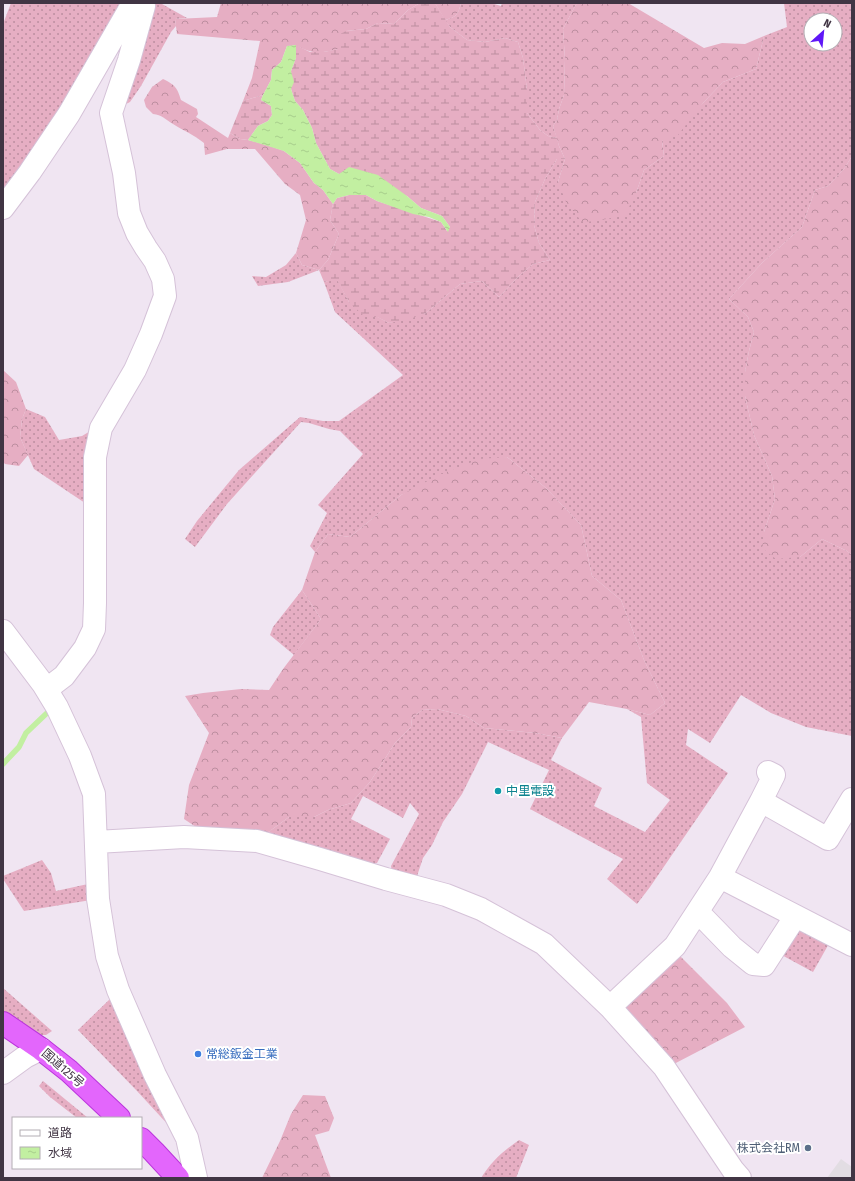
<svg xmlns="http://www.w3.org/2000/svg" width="855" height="1181" font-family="'Fira Sans Condensed','Noto Sans JP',sans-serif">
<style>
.grass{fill:url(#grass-dots);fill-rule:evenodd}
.forest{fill:url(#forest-crowns)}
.wetland{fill:url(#wetland-marsh)}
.parking{fill:#e2dde3}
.water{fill:url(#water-ripples)}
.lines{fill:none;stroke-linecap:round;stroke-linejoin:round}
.stream{stroke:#c2efa1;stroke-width:5.5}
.minor-casing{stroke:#d5c2d8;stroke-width:24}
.highway-casing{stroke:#ba36db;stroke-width:24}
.minor{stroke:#fff;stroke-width:22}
.highway{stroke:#e366fc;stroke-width:22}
.culture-dot{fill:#0f9aa8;stroke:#fff;stroke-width:1.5}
.shop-dot{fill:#3f7fe0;stroke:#fff;stroke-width:1.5}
.service-dot{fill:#5c6f8a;stroke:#fff;stroke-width:1.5}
.labels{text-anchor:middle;stroke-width:4;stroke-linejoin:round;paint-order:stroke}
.culture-label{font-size:12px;fill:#0d838f;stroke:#fff;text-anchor:start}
.shop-label{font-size:12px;fill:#366cbe;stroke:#fff;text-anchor:start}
.street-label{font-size:12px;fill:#413544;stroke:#fff}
.service-label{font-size:12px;fill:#4e5e75;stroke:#fff;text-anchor:end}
</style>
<defs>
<pattern id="grass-dots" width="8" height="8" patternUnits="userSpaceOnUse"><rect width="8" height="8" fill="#e6aec3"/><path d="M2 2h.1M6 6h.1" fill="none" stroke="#bc8ea0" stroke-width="1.8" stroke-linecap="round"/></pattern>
<pattern id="forest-crowns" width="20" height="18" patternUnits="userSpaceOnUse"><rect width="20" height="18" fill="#e6aec3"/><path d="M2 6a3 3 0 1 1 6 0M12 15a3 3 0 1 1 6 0" fill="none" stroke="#bc8ea0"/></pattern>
<pattern id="wetland-marsh" width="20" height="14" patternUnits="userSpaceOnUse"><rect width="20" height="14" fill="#e6aec3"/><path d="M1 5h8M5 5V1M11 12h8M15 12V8" fill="none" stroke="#bc8ea0"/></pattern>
<pattern id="water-ripples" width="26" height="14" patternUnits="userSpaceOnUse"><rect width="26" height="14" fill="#c2efa1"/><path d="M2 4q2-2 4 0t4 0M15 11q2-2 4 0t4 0" fill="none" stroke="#a8ce8c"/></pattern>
</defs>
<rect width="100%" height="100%" fill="#f0e5f2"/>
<path class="grass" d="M 11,3 L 123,3 L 39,147 L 3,194 L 3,24 Z
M 149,3 L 162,3 L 162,4 L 187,18 L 175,19 L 176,26 L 171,32 L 141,86 L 130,102 L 116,109 Z
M 461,3 L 491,3 L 501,6 L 502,3 L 577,3 L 574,8 L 563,29 L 565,60 L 564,95 L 559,109 L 557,120 L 553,126 L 557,138 L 548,136 L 540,130 L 527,113 L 527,90 L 523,58 L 518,42 L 505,38 L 485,42 L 467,40 L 450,27 L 445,20 C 457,17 458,14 461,3 Z
M 784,3 L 852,3 L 852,156 L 844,169 L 828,186 L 815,190 L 802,227 L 762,263 L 729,299 L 748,317 L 754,332 L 749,351 L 745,372 L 745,396 L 754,435 L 772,476 L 775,499 L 764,532 L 800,557 L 822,539 L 847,551 L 852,555 L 852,736 L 806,727 L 771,713 L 741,695 L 710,743 L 688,729 L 686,745 L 728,773 L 650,887 L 637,904 L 607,879 L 623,859 L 530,809 L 549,770 L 488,742 L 462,794 L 443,822 L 432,845 L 423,858 L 416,879 L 392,872 L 391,866 L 419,814 L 410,803 L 403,818 L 363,796 L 351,819 L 390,839 L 377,863 L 367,865 L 263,836 L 289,817 L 314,817 L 328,810 L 351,803 L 370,782 L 395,743 L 411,727 L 412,718 L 422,710 L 437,709 L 466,716 L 484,728 L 535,733 L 562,738 L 551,760 L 602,788 L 594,806 L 645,832 L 670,800 L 647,783 L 641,717 L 627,709 L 650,715 L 665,703 L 644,660 L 621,600 L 592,576 L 581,525 L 546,488 L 507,457 L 401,495 L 350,537 L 328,534 L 315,552 L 310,546 L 327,513 L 318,505 L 363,454 L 340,431 L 329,429 L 309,423 L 301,422 L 227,504 L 195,547 L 185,539 L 197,521 L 239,470 L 300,417 L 323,421 L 339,421 L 403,375 L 335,312 L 324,282 L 337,279 L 349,302 L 389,323 L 426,313 L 460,284 L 482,281 L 499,297 L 518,277 L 533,264 L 550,260 L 539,243 L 534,225 L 535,202 L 545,179 L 557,159 L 565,159 L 558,182 L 636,193 L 644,170 L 664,156 L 662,141 L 703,103 L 723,82 L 756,69 L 764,36 L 787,27 ZM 811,20 L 835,20 L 835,44 L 811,44 Z
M 296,253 L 302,265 L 319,270 L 288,282 L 258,286 L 252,276 L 266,277 L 286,265 Z
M 26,409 L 45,417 L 59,440 L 82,436 L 92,430 L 88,505 L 34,469 L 20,437 L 22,419 Z
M 302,590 L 321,619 L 294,655 L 270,635 L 273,627 Z
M 42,860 L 51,873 L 56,891 L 88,884 L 91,900 L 24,911 L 3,879 L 3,876 Z
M 800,925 L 831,940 L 813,972 L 778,953 Z
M 3,988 L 52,1031 L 46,1035 L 40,1035 L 11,1018 L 3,1012 Z
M 110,999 L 183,1141 L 137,1091 L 78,1030 Z
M 43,1081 L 88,1118 L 77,1118 L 50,1097 L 39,1086 Z
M 519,1140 L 529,1145 L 516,1178 L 481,1178 C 492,1161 502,1152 519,1140 Z"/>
<path class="forest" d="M 221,3 L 420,3 L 408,10 L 394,24 L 378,23 L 366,29 L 346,31 L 339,49 C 330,51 318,54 309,51 C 299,48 299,45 287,46 L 281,62 L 272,70 L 271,80 L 263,95 L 243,101 L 252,78 L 260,41 L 177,34 L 175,19 L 217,17 Z
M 435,3 L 461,3 C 458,14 457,17 445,20 Z
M 577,3 L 628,3 L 704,48 L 722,43 L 745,44 L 764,36 L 756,69 L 723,82 L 703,103 L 678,135 L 662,141 L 664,156 L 644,170 L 636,193 L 625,215 L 597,221 L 582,222 L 566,202 L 558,182 L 565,159 L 559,146 L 553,126 L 557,120 L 559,109 L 564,95 L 565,60 L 563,29 L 574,8 Z
M 163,79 C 175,85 177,87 181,100 L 197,109 L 198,114 L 196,117 L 228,138 L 230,133 L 240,139 L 248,140 L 267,145 L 284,151 L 300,163 L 314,183 L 323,190 L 333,204 L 330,220 L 339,234 L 328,260 L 319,270 L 302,265 L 296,253 L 306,220 L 300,195 L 285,184 L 255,149 L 227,149 L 205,155 L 204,143 C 193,134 184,131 173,124 C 165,119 162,115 153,114 L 146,107 L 144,100 L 152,87 Z
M 852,156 L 852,555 L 847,551 L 822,539 L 800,557 L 776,559 L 762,548 L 764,532 L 775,499 L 772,476 L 754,435 L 745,396 L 745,372 L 749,351 L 754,332 L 748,317 L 729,299 L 762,263 L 802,227 L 815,190 L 828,186 L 844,169 Z
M 3,370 L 16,382 L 26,409 L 22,419 L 20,437 L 28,455 L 19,466 L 5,464 L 3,462 Z
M 507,457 L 546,488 L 581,525 L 592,576 L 621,600 L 644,660 L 665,703 L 650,715 L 627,709 L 589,702 L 562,738 L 535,733 L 484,728 L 466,716 L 437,709 L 422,710 L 412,718 L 411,727 L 395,743 L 370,782 L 351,803 L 328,810 L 314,817 L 289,817 L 263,836 L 202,831 L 184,819 L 189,785 L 209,733 L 185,696 L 203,693 L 241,689 L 269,690 L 283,669 L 321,619 L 302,590 L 315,552 L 328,534 L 350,537 L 401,495 L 441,474 L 480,459 Z
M 677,953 L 727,1003 L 745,1027 L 672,1065 L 617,1006 Z
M 303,1095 L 325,1096 L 334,1118 L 329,1131 L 315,1135 L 331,1178 L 262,1178 L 280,1141 L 291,1114 Z"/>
<path class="wetland" d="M 420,3 L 435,3 L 450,27 L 467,40 L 485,42 L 505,38 L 518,42 L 523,58 L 527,90 L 527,113 L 540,130 L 548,136 L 557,138 L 559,146 L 565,159 L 557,159 L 545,179 L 535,202 L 534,225 L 539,243 L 550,260 L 533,264 L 518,277 L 499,297 L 482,281 L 460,284 L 426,313 L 407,320 L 389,323 L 377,317 L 365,317 L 349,302 L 337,280 L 324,282 L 319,270 L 328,260 L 339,234 L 330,220 L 333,204 L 337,198 L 349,195 L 366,195 L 377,201 L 441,222 L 447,231 L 450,227 L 442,216 L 421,208 L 407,196 L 339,174 L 330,169 L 316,143 L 312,128 L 303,110 L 295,101 L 291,89 L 291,71 L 296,58 L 296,45 L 310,52 L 324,52 L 338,49 L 340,34 L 346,31 L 366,29 L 378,23 L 394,24 L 408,10 Z
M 263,95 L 261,100 L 271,106 L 272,115 L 268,121 L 258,126 L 248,140 L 240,139 L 230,133 L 243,101 Z"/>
<path class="parking" d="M 841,1159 L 852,1167 L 852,1178 L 827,1178 Z"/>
<path class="water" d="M 296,45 L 296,58 L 291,71 L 294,82 L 291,89 L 295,101 L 303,110 L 312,128 L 316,143 L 330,169 L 339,174 L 349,167 L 378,175 L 407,196 L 421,208 L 442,216 L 450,227 L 448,232 L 441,222 L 429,217 L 413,214 L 377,201 L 366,195 L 349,195 L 337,198 L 333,204 L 323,190 L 314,183 L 300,163 L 284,151 L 248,140 L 258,126 L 268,121 L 272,115 L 271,106 L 261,100 L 263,95 L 271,80 L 272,70 L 281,62 L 287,46 Z"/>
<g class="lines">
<path class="stream" d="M 3,764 L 19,747 L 26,733 L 48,712"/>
<defs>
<path id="minor" d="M 3,208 L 30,172 L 69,114 L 133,3
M 3,631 L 43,684 L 57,707 L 80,756 L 94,794 L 98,899 L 107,956 L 118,990 L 155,1075 L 187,1138 L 196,1178
M 47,689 L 64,676 L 85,648 L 94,629 L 95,603 L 95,457 L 101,428 L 135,370 L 151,334 L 165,296 L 163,279 L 155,261 L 146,248 L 137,233 L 129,213 L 124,173 L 111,113 L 129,60 L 144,6 L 143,3
M 852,799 L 828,839 L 761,801 L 720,877 L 852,945
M 761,801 L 774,775 L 768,772
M 96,842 L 184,837 L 257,841 L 320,859 L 386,879 L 446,895 L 481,909 L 544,944 L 610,1007 L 664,1067 L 733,1170 L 740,1178
M 698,912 L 732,947 L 753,964 L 764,965 L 795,917
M 610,1007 L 675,946 L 720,877
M 3,1073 L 25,1057 L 41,1049"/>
<path id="highway" d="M 3,1023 L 41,1049 L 69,1071 L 119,1118
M 141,1139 L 154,1152 L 178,1178"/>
</defs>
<use href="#minor" class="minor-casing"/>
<use href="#highway" class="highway-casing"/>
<use href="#minor" class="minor"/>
<use href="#highway" class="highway"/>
</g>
<circle class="culture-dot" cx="498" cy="791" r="4"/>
<circle class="shop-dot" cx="198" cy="1054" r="4"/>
<circle class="service-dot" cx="808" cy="1148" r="4"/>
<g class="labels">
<g class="culture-label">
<text x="506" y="795">中里電設</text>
</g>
<g class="shop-label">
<text x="206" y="1058">常総鈑金工業</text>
</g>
<g class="street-label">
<text transform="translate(63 1068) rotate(41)" y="4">国道125号</text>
</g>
<g class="service-label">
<text x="800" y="1152">株式会社RM</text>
</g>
</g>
<rect width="855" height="1181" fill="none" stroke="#413544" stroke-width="8"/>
<rect x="12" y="1117" width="130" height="52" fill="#ffffff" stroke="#b3aeb4"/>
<rect x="20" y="1130" width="20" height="6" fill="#ffffff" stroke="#b3aeb4"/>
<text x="48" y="1137" font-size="12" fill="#413544">道路</text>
<rect x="20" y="1147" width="20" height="12" fill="url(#water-ripples)" stroke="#b3aeb4"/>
<text x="48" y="1157" font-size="12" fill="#413544">水域</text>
<g transform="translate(823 32) rotate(27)"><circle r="19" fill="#ffffff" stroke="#b3aeb4"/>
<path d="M0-3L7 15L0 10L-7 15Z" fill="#5f17f7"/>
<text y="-6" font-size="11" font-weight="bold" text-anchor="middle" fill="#413544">N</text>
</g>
</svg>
